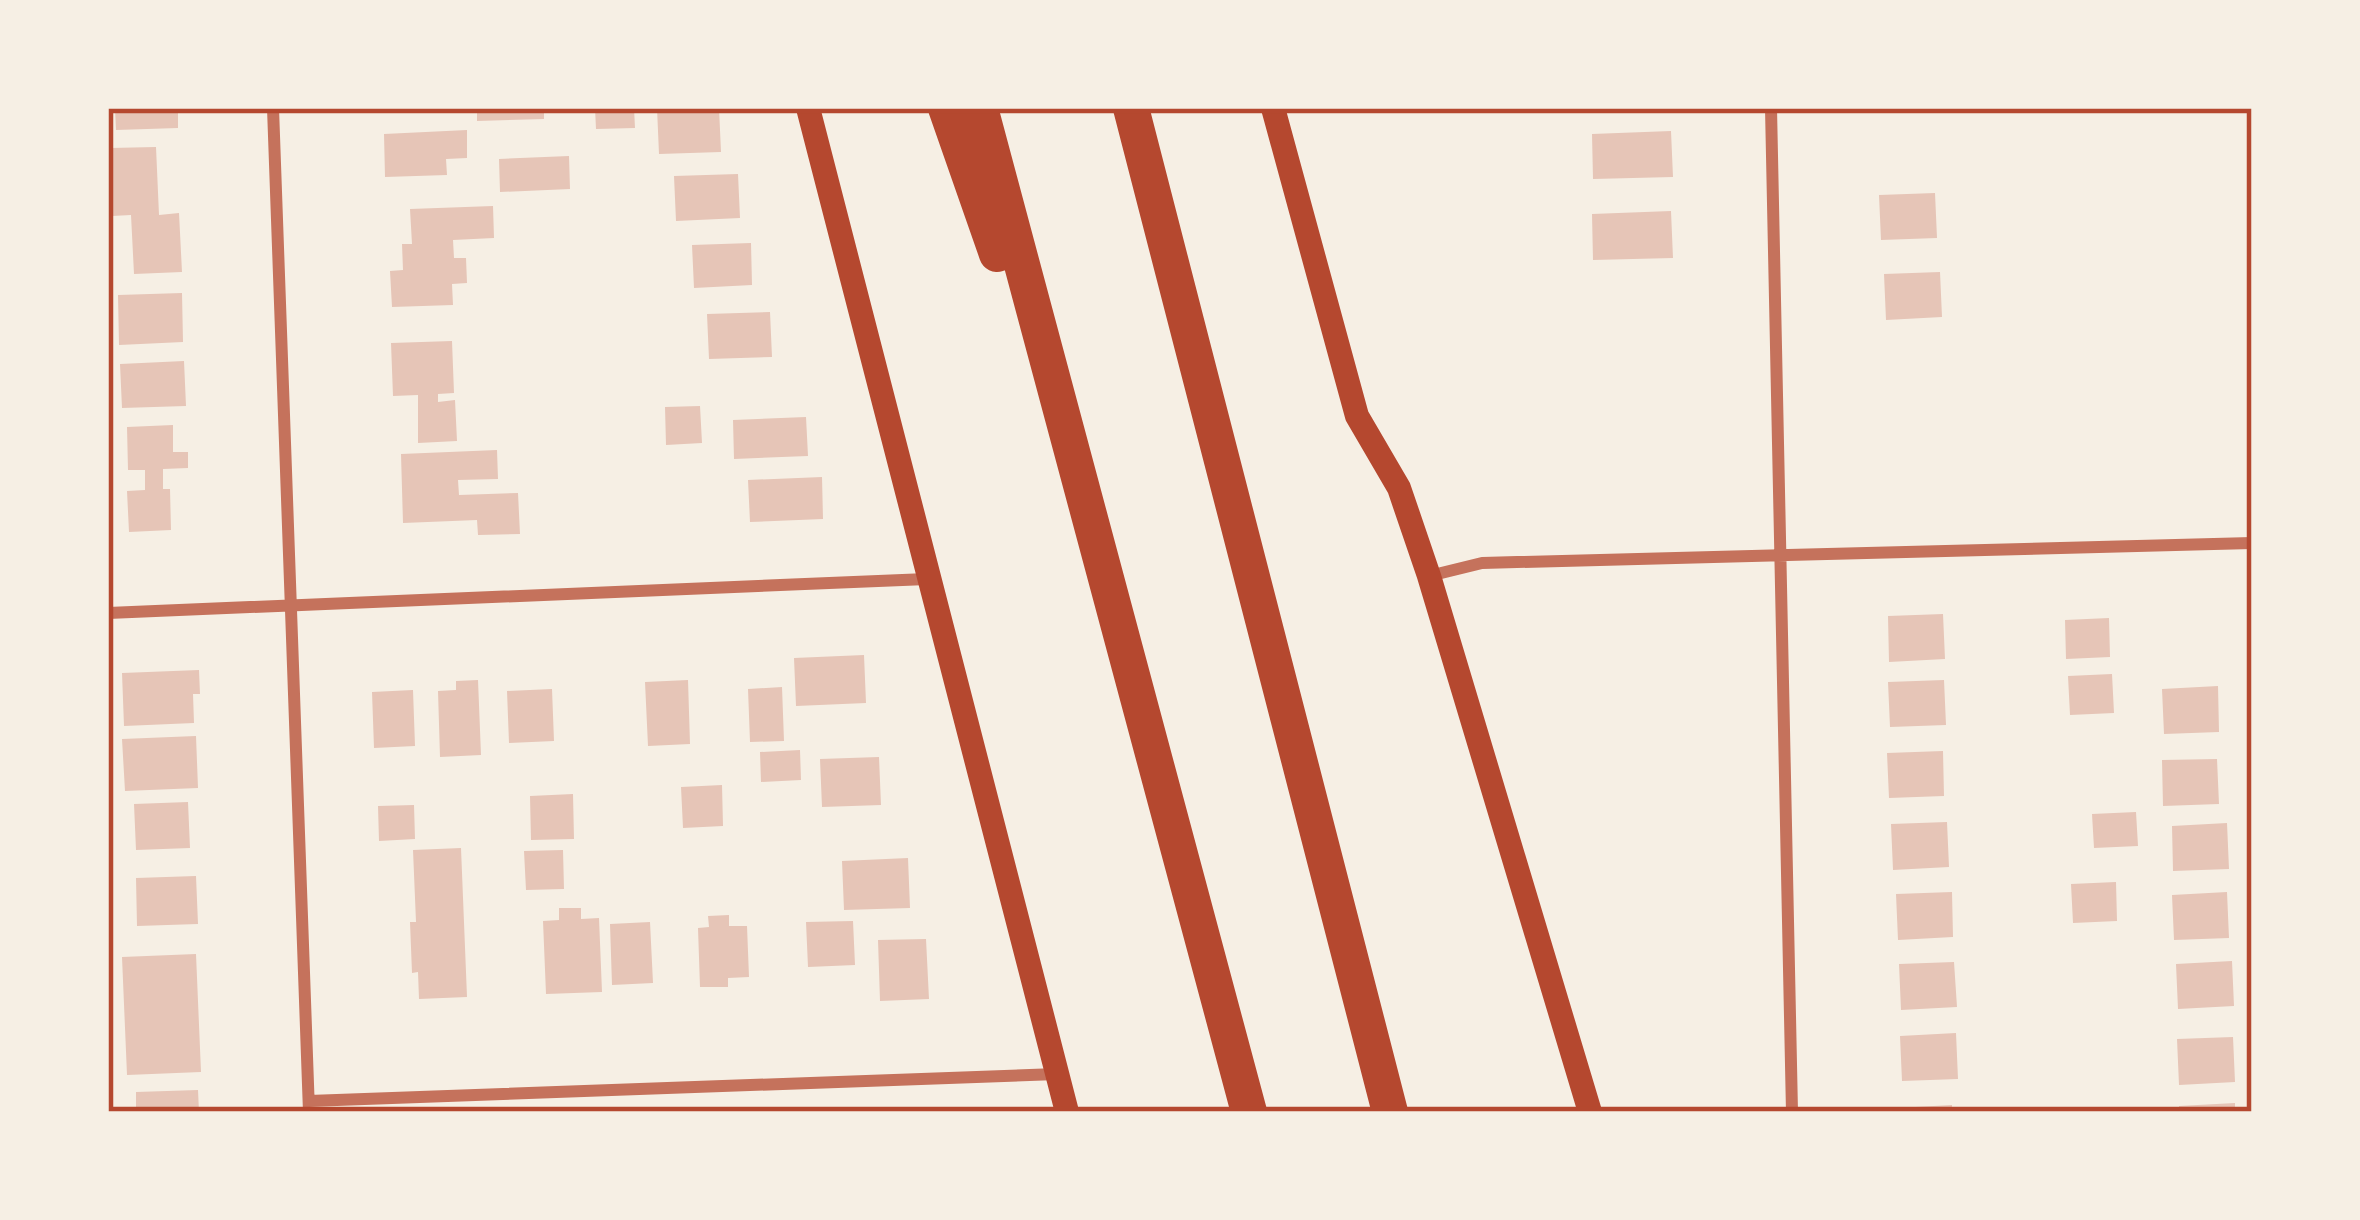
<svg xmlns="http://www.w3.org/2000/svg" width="2360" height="1220" font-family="Commissioner,sans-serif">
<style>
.building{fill:#e6c5b7}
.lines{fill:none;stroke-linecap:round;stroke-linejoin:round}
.minor{stroke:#c5725c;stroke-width:12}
.secondary{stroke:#b5482f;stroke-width:24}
.motorway{stroke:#b5482f;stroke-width:36}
.neatline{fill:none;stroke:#b5482f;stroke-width:4.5}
</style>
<rect width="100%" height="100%" fill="#f6efe4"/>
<path class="building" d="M 115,108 L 178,108 L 178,128 L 116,130 Z
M 477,108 L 544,108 L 544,119 L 477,121 Z
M 595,108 L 634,108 L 635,128 L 596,129 Z
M 657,108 L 719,108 L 721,152 L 659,154 Z
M 467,130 L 467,158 L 446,159 L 447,175 L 385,177 L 384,134 Z
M 1671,131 L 1673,177 L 1593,179 L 1592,134 Z
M 156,147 L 159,215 L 179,213 L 182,272 L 134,274 L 131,215 L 112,216 L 110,148 Z
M 569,156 L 570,189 L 500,192 L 499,159 Z
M 738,174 L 740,218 L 676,221 L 674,176 Z
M 1935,193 L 1937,238 L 1881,240 L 1879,195 Z
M 493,206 L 494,238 L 453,240 L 454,258 L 466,258 L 467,283 L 452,284 L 453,305 L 392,307 L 390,271 L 403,270 L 402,244 L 412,244 L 410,209 Z
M 1671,211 L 1673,258 L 1593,260 L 1592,214 Z
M 751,243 L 752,285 L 694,288 L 692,245 Z
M 1940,272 L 1942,317 L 1886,320 L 1884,274 Z
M 182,293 L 183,342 L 119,345 L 118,295 Z
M 770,312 L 772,357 L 709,359 L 707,314 Z
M 452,341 L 454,393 L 438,394 L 438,402 L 455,400 L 457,441 L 418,443 L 418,395 L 393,396 L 391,343 Z
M 184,361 L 186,406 L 122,408 L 120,364 Z
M 700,406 L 702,443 L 666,445 L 665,407 Z
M 806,417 L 808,456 L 734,459 L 733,420 Z
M 173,425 L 173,452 L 188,452 L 188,468 L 163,469 L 163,489 L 170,489 L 171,530 L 129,532 L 127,491 L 145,490 L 145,470 L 128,470 L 127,427 Z
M 497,450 L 498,479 L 458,480 L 459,495 L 518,493 L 520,534 L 478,535 L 477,520 L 403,523 L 401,454 Z
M 822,477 L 823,519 L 750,522 L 748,480 Z
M 1943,614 L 1945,659 L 1889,662 L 1888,616 Z
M 2109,618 L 2110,657 L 2066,659 L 2065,620 Z
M 864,655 L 866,703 L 796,706 L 794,658 Z
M 199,670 L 200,694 L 193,694 L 194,723 L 124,726 L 122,673 Z
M 2112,674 L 2114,713 L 2070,715 L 2068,676 Z
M 478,680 L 481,755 L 440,757 L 438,691 L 456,690 L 456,681 Z
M 688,680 L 690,744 L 648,746 L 645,682 Z
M 1944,680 L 1946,725 L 1890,727 L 1888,682 Z
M 2218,686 L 2219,732 L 2164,734 L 2162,689 Z
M 782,687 L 784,741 L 750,742 L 748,689 Z
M 552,689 L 554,741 L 509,743 L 507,691 Z
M 413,690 L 415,746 L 374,748 L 372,692 Z
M 196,736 L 198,788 L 125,791 L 122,739 Z
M 800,750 L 801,780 L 761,782 L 760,752 Z
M 1943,751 L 1944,796 L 1889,798 L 1887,753 Z
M 879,757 L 881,805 L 822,807 L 820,759 Z
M 2217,759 L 2219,804 L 2163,806 L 2162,760 Z
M 722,785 L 723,826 L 683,828 L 681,787 Z
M 573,794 L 574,839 L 531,840 L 530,796 Z
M 188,802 L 190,848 L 136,850 L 134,804 Z
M 414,805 L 415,839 L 379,841 L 378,806 Z
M 2136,812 L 2138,846 L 2094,848 L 2092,814 Z
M 1947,822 L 1949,867 L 1893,870 L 1891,824 Z
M 2227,823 L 2229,869 L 2173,871 L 2172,826 Z
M 461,848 L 467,997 L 419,999 L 418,972 L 412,973 L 410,922 L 416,922 L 413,850 Z
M 563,850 L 564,889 L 526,890 L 524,851 Z
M 908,858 L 910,908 L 844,910 L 842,861 Z
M 196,876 L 198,924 L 137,926 L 136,878 Z
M 2116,882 L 2117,921 L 2073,923 L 2071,884 Z
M 1952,892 L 1953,937 L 1898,940 L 1896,894 Z
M 2227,892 L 2229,938 L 2174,940 L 2172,895 Z
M 559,908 L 581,908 L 581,919 L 599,918 L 602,992 L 546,994 L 543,921 L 559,920 Z
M 729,915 L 729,926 L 747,926 L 749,977 L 728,978 L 728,987 L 700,987 L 698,928 L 709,927 L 708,916 Z
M 853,921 L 855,965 L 808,967 L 806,922 Z
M 650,922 L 653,983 L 612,985 L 610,924 Z
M 926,939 L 929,999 L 880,1001 L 878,940 Z
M 196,954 L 201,1072 L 127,1075 L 122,957 Z
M 2232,961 L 2234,1006 L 2178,1009 L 2176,964 Z
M 1954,962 L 1957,1007 L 1901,1010 L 1899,964 Z
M 1956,1033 L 1958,1079 L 1902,1081 L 1900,1036 Z
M 2233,1037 L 2235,1082 L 2179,1085 L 2177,1039 Z
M 198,1090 L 199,1112 L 136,1112 L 136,1092 Z
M 2235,1103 L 2235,1112 L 2179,1112 L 2179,1106 Z
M 1952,1105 L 1952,1112 L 1897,1112 L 1897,1108 Z"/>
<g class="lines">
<path class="minor" d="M 273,108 L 309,1112
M 1771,108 L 1792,1112
M 1429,576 L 1482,563 L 2252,543
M 108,613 L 927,579
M 309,1101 L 1057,1074"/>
<path class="secondary" d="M 808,108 L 1067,1112
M 1273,108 L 1357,416 L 1399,488 L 1429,576 L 1590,1112"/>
<path class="motorway" d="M 946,108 L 997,254
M 980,108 L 1249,1112
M 1131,108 L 1390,1112"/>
</g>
<rect width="2360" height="1220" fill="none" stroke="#f6efe4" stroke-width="222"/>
<rect x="111" y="111" width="2138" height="998" class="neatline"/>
</svg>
